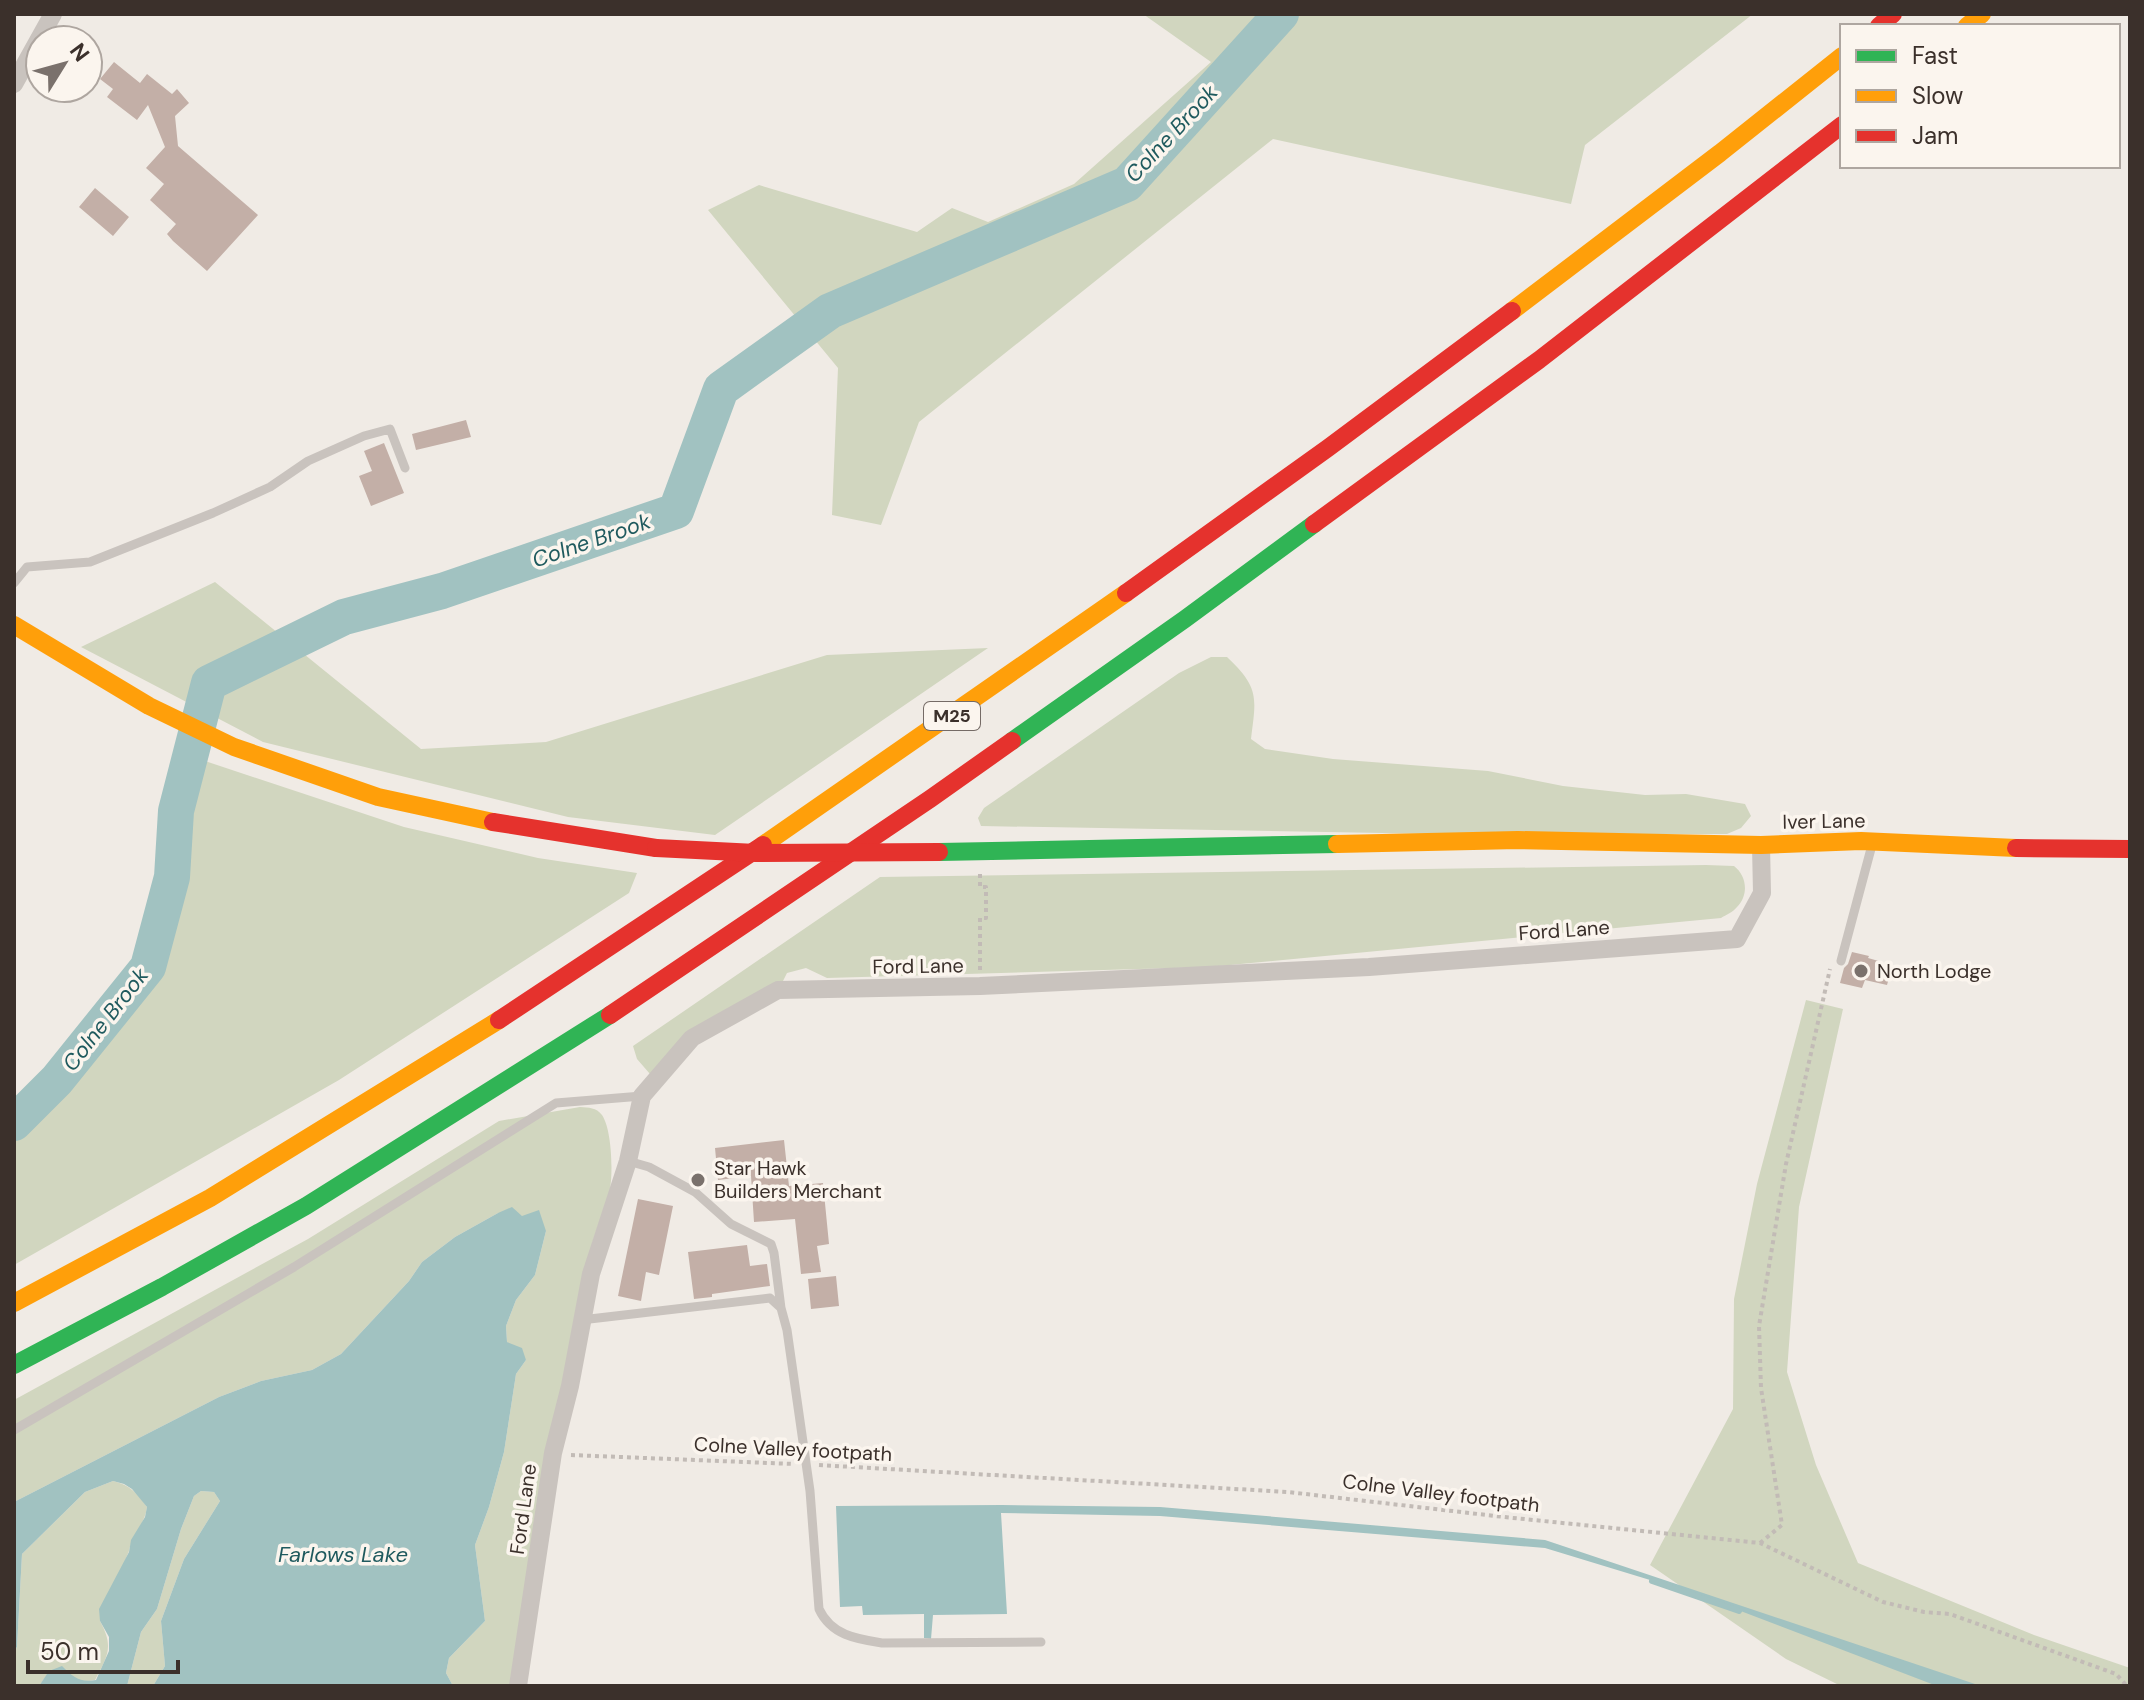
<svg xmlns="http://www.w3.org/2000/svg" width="2144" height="1700" font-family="'DM Sans',sans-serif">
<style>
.green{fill:#d1d6bf}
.water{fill:#a1c2c1}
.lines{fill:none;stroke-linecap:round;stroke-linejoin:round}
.stream{stroke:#a1c2c1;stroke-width:6}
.river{stroke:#a1c2c1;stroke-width:36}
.building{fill:#c3afa7}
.path{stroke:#c2bbb6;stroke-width:4;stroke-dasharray:4 4;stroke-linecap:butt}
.lane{stroke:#c9c3be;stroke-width:9}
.street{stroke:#c9c3be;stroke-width:18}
.fast{stroke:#30b455;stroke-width:18}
.slow{stroke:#ff9f0a;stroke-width:18}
.jam{stroke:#e5322d;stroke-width:18}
.jam-bridge{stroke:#e5322d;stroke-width:18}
.poi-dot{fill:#7a716c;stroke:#fbf5ee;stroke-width:3}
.labels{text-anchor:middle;stroke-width:7;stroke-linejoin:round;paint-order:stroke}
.shield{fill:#fbf5ee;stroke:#756b66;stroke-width:2}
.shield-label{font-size:18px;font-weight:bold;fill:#3b302b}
.street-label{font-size:20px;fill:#3b302b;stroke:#fbf5ee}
.poi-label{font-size:20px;fill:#3b302b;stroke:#fbf5ee;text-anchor:start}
.water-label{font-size:22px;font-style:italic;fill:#1f5a5e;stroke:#fbf5ee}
</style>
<rect width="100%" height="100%" fill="#f0ebe5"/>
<path class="green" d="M 1143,14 L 1753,14 L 1585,145 L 1571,204 L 1273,139 L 919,422 L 881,525 L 832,515 L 838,368 L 708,210 L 759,185 L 917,232 L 952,208 L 988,222 L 1074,184 L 1211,62 Z
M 215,582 L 421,749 L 546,742 L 827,655 L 988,648 L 715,835 L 568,817 L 263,742 L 81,647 Z
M 1211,657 L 1227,657 C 1260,688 1256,698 1251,739 L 1265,749 L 1333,759 L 1488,771 L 1563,786 L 1645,795 L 1686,794 L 1745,804 L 1751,816 L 1741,828 L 1727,834 L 1439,834 L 981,826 L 978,818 L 984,808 L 1179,673 Z
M 205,761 L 404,827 L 538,858 L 637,873 L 629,893 L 339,1080 L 14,1265 L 14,1129 L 29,1112 L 143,1001 L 178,919 L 185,813 Z
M 1706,865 L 1734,866 C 1747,876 1749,895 1737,907 C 1733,912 1726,915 1721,918 L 1209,967 L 827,978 L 806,968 L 787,973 L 779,989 L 650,1074 L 637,1059 L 633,1046 L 880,877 Z
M 1806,1000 L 1843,1009 L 1799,1207 L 1787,1372 L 1816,1465 L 1858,1563 L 2034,1635 L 2130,1668 L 2130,1686 L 1841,1686 L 1786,1659 L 1650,1565 L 1733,1409 L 1734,1299 L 1757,1184 Z
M 580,1107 C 589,1108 596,1107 602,1115 C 612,1130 613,1172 610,1189 C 605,1209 596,1228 591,1248 L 516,1686 L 453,1686 L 446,1673 L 449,1658 L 485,1621 L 475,1545 L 489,1507 L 504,1452 L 516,1374 L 526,1360 L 507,1342 L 506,1326 L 516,1300 L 535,1275 L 546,1231 L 522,1216 L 498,1213 L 455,1237 L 422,1262 L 409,1281 L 341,1354 L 312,1370 L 261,1381 L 219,1397 L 14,1502 L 14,1400 L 308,1239 L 499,1121 Z
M 113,1481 C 130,1485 137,1493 147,1507 C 145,1524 132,1535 129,1551 L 100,1621 C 114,1647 108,1655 95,1680 L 83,1682 L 71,1676 L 49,1672 L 39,1686 L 14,1686 L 14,1651 L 17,1647 L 22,1554 L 85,1492 Z
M 201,1491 L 214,1492 L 220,1501 L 184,1559 L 161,1621 L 165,1666 L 153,1686 L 127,1686 L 141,1632 L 157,1609 L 181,1529 L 194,1496 Z"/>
<path class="water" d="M 512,1207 L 522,1216 L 539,1210 L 546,1231 L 535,1275 L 516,1300 L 506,1326 L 507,1342 L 522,1348 L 526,1360 L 516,1374 L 504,1452 L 489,1507 L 475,1545 L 485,1621 L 449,1658 L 446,1673 L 453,1686 L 153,1686 L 165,1666 L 161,1621 L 184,1559 L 220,1501 L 214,1492 L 201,1491 L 194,1496 L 181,1529 L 157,1609 L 141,1632 L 127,1686 L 39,1686 L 49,1671 L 62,1666 C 73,1677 80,1683 96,1680 L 109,1651 L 109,1637 L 100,1621 L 99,1609 L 129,1552 L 131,1540 L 145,1517 L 147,1507 L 132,1489 L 124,1484 L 113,1481 L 85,1492 L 22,1554 L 17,1647 L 14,1651 L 14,1502 L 219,1397 L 261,1381 L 312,1370 L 341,1354 L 409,1281 L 422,1262 L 455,1237 L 498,1213 Z
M 1002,1505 L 1160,1507 L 1545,1540 L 1981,1686 L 1937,1686 L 1696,1594 L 1545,1548 L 1160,1516 L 1001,1513 L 1007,1614 L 933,1615 L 931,1639 L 924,1638 L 924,1614 L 863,1615 L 862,1606 L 840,1607 L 836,1506 Z"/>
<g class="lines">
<path class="stream" d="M 1652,1581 L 1739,1611"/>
<path class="river" d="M 14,1123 L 57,1080 L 148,967 L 172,877 L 176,811 L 209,683 L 344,617 L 442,591 L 676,511 L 721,389 L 830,311 L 1127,184 L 1281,14"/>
</g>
<path class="building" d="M 114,62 L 140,83 L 147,74 L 172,94 L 177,89 L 189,103 L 175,116 L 178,146 L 258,215 L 207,271 L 173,241 L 167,234 L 176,224 L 150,200 L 164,184 L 146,168 L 165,147 L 148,105 L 137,120 L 107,97 L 113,89 L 100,79 Z
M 95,188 L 129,217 L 113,236 L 79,207 Z
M 466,420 L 471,437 L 416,450 L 412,434 Z
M 384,443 L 404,493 L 371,506 L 359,476 L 372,471 L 364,451 Z
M 1852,952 L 1869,956 L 1868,958 L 1882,962 L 1881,965 L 1892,967 L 1887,985 L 1865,980 L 1862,988 L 1840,983 L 1844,968 L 1848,964 Z
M 784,1140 L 789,1186 L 823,1183 L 829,1244 L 817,1246 L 821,1272 L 801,1274 L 795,1219 L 754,1222 L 751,1176 L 718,1180 L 715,1148 Z
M 638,1199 L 673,1206 L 659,1275 L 646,1272 L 641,1301 L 618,1296 Z
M 747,1245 L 750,1266 L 767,1264 L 770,1286 L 712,1294 L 712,1297 L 694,1299 L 688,1252 Z
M 836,1276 L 839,1306 L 811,1309 L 808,1279 Z"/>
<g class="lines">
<path class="path" d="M 980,970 L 980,918 L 986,918 L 986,887 L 980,887 L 980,874
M 571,1455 L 794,1464
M 819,1465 L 1288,1492 L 1504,1517 L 1760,1543 L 1883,1602 L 1924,1612 L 1950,1614 L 2116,1674 L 2127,1686
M 1760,1543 L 1782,1525 L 1761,1388 L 1759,1326 L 1786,1164 L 1830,969"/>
<path class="lane" d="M 14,583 L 27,567 L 90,562 L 213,513 L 270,487 L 308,461 L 364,436 L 390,429 L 405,468
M 1841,961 L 1872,845
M 628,1161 L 649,1167 L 695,1192 L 731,1224 L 771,1244 L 774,1253 L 781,1308
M 581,1320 L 770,1298 L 781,1308 L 787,1330 L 810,1491 L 819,1609 C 831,1635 856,1639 882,1643 L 1041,1642
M 14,1430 L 294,1267 L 556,1103 L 642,1096"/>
<path class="street" d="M 14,84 L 53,14
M 518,1686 L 553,1453 L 570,1386 L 591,1274 L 628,1161 L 642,1096 L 692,1038 L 778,990 L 980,986 L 1369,967 L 1737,939 L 1762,893 L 1761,845"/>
<path class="fast" d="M 1012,741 L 1185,619 L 1314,524
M 939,852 L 1337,844
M 14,1365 L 162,1287 L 306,1206 L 610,1015"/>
<path class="slow" d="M 1967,26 L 1982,14
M 1512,311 L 1720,153 L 1842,56
M 14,625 L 149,706 L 234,747 L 378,797 L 493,822
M 1337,844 L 1518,840 L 1761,845 L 1861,841 L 2016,848
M 763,845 L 1126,593
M 14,1303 L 210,1198 L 499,1020"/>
<path class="jam" d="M 1879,26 L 1893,14
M 1314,524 L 1539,360 L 1842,125
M 1126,593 L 1328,448 L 1512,311
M 493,822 L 656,848
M 2016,848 L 2130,849
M 610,1015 L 930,799 L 1012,741
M 499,1020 L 763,845"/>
<path class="jam-bridge" d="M 656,848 L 756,853 L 939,852"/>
</g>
<g class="poi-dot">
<circle cx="1861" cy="971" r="8"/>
<circle cx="698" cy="1180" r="8"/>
</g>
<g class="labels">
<rect class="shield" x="924" y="702" width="56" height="28" rx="6"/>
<g class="shield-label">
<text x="952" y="722">M25</text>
</g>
<g class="street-label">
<text transform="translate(1824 821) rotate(-1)" y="7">Iver Lane</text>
<text transform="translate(1564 930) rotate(-4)" y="7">Ford Lane</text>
<text transform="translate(918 966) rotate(-1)" y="7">Ford Lane</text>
<text transform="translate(793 1449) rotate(3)" y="7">Colne Valley footpath</text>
<text transform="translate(1441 1493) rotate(7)" y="7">Colne Valley footpath</text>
<text transform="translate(523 1509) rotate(-82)" y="7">Ford Lane</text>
</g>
<g class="poi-label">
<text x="1877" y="978">North Lodge</text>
<text x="714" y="1175">Star Hawk<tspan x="714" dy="23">Builders Merchant</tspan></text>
</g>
<g class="water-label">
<text transform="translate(1171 133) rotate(-47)" y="8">Colne Brook</text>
<text transform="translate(591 540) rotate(-19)" y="8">Colne Brook</text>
<text transform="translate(105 1019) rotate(-52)" y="8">Colne Brook</text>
<text x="343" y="1562">Farlows Lake</text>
</g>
</g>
<rect width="2144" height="1700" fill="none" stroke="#3b302b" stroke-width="32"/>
<rect x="1840" y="24" width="280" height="144" fill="#fbf5ee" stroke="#aea6a0" stroke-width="2"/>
<rect x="1856" y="50" width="40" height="12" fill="#30b455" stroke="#aea6a0" stroke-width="2"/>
<text x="1912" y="64" font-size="24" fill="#3b302b">Fast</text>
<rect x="1856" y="90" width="40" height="12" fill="#ff9f0a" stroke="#aea6a0" stroke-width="2"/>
<text x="1912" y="104" font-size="24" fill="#3b302b">Slow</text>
<rect x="1856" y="130" width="40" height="12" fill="#e5322d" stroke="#aea6a0" stroke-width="2"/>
<text x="1912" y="144" font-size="24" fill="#3b302b">Jam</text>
<g transform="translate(64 64) rotate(53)"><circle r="38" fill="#fbf5ee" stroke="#aea6a0" stroke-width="2"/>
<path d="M0-6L14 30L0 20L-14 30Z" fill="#7a716c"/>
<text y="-12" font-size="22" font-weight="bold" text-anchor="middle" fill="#3b302b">N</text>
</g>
<path d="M28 1660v12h150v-12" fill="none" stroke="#3b302b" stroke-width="4"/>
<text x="40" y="1660" font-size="24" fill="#3b302b" stroke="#fbf5ee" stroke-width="6" paint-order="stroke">50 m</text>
</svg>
